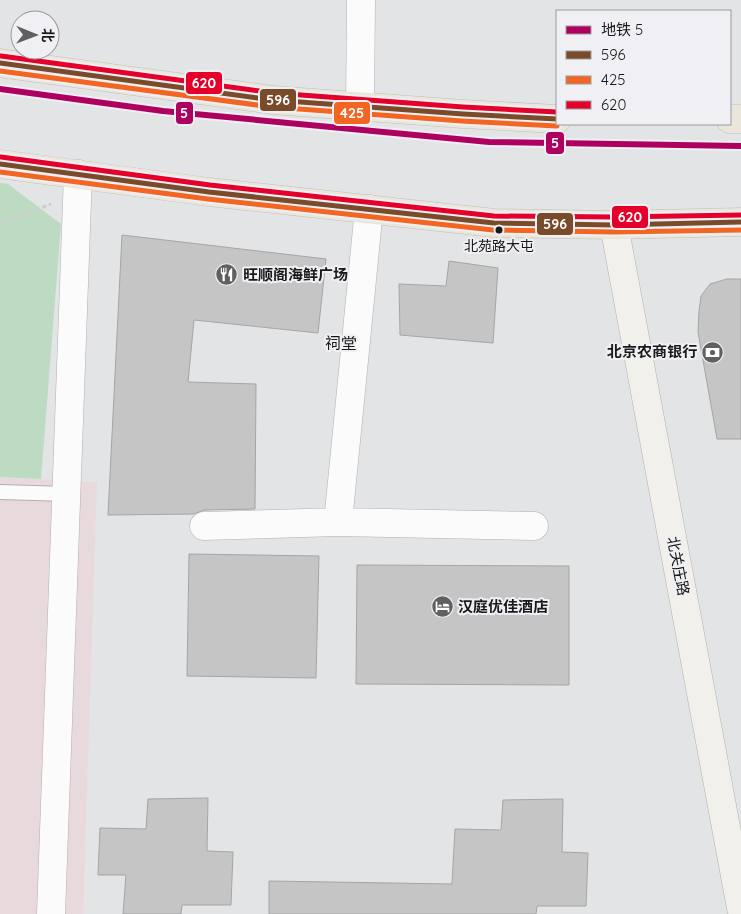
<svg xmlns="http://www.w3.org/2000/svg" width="741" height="914" font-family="Quicksand,'Noto Sans SC',sans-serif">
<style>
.commercial{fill:#e8dadc}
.green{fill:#bcdbc2}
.building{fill:#c5c5c6;stroke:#a4a5a5}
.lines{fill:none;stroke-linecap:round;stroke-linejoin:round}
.lane-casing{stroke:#b0b0b1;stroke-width:16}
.street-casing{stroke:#b0b0b1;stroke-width:29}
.secondary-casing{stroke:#b0b0b1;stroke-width:29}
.primary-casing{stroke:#bebfbf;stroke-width:29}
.path{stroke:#cececf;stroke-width:3;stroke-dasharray:5 2.5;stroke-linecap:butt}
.lane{stroke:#fbfbfb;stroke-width:14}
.street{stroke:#fbfbfb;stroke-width:28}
.secondary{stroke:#f2f0eb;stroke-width:28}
.primary{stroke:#eae6db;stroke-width:28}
.bus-1-casing{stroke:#f0f0f4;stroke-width:9}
.bus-2-casing{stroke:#f0f0f4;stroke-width:9}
.bus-3-casing{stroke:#f0f0f4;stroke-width:9}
.bus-1{stroke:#7a4b2a;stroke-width:5}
.bus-2{stroke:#f26522;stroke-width:5}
.bus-3{stroke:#e4002b;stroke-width:5}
.metro-1-casing{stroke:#f0f0f4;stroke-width:10}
.metro-1{stroke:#ae005f;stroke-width:6}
.bus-dot{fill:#19191b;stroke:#f0f0f4;stroke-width:2}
.labels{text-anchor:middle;stroke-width:4;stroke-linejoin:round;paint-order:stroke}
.bus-label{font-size:14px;fill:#19191b;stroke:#f0f0f4}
.poi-label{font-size:15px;font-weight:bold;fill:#19191b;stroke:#f0f0f4;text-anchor:start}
.street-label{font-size:15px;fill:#19191b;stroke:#f0f0f4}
.neighbourhood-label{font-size:16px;fill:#19191b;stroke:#f0f0f4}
.line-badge{stroke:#f0f0f4;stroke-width:2}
.badge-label{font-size:14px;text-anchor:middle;font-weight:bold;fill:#fff}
</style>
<rect width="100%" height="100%" fill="#e3e4e5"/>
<path class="commercial" d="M 0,477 L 97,482 L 83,914 L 0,914 Z"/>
<path class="green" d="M 0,183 L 8,184 L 61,224 L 41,479 L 0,477 Z"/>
<path class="building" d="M 122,235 L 326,259 L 318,333 L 194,320 L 188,382 L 256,384 L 255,509 L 204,510 L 194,514 L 108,515 Z
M 449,261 L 498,268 L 493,343 L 400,335 L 399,284 L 446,286 Z
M 727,279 L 741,279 L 741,439 L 717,439 L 698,332 L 699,311 L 701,296 L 710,284 Z
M 189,554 L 319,556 L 316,678 L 187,676 Z
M 357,565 L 569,566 L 569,685 L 356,684 Z
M 208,798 L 207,851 L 233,852 L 231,905 L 182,905 L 181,914 L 123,914 L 126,875 L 98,875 L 100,828 L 146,829 L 148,799 Z
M 563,799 L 562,852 L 588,853 L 586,906 L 537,906 L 536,914 L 269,914 L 269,881 L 452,884 L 455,829 L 501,830 L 503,800 Z"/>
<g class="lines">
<defs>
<path id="lane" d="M 0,492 L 67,494"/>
<path id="street" d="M 360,107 L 361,0
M 369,209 L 338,522 L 534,526
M 204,526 L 338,522
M 51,914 L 78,174"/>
<path id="secondary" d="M 614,225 L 741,908"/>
<path id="primary" d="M 0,63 L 273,100 L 463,114 L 557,119
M 730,119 L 741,119
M 0,164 L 209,192 L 494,223 L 614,225 L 741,222"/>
</defs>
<use href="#lane" class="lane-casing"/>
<use href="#street" class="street-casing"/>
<use href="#secondary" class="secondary-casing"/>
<use href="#primary" class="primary-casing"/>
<path class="path" d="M 0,224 L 51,204"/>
<use href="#lane" class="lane"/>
<use href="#street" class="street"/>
<use href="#secondary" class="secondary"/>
<use href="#primary" class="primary"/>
<defs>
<path id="bus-1" d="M 0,63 L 273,100 L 463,114 L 557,119
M 0,164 L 209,192 L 494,223 L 614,225 L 741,222"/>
<path id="bus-2" d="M 0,71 L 272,107 L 462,121 L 557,126
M 0,172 L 208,199 L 493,230 L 614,232 L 741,230"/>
<path id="bus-3" d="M 1,56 L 274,93 L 463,107 L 557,112
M 1,157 L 210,185 L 494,216 L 614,217 L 741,215"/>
</defs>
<use href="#bus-1" class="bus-1-casing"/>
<use href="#bus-2" class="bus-2-casing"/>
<use href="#bus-3" class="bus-3-casing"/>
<use href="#bus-1" class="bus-1"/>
<use href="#bus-2" class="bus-2"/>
<use href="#bus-3" class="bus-3"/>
<defs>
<path id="metro-1" d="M 0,89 L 163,111 L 489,142 L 741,146"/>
</defs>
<use href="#metro-1" class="metro-1-casing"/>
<use href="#metro-1" class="metro-1"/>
</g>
<defs>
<symbol id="restaurant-disc" viewBox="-11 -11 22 22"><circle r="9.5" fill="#606062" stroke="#f0f0f4"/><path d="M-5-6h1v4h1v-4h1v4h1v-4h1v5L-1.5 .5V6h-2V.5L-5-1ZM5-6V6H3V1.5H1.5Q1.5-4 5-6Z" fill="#fff"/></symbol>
<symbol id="bank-disc" viewBox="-11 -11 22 22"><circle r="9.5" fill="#606062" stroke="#f0f0f4"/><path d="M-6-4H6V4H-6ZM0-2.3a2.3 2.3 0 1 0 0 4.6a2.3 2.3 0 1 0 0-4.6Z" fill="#fff"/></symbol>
<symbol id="hotel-disc" viewBox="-11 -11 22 22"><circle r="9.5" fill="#606062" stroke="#f0f0f4"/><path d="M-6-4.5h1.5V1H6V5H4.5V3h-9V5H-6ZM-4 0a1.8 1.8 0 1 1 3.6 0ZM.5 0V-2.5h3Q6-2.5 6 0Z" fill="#fff"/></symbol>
</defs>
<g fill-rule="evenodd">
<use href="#restaurant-disc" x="214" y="262" width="25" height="25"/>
<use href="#bank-disc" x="700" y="340" width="25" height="25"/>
<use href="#hotel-disc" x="430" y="594" width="25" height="25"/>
</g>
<circle class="bus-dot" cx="499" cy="230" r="4.5"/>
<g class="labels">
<g class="bus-label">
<text x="499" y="251">北苑路大屯</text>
</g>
<g class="poi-label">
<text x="243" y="280">旺顺阁海鲜广场</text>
<text x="697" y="357" text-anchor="end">北京农商银行</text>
<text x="458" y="612">汉庭优佳酒店</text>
</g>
<g class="street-label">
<text transform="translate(678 566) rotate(79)" y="5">北关庄路</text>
</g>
<g class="neighbourhood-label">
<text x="341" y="349">祠堂</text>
</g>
</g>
<g class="line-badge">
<rect x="185" y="71" width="38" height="24" rx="5" fill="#e4002b"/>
<rect x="259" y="88" width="38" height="24" rx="5" fill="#7a4b2a"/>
<rect x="333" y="101" width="38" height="24" rx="5" fill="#f26522"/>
<rect x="175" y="101" width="19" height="24" rx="5" fill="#ae005f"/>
<rect x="545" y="131" width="20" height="24" rx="5" fill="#ae005f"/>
<rect x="611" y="205" width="38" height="24" rx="5" fill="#e4002b"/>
<rect x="536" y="212" width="38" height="24" rx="5" fill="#7a4b2a"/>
</g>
<g class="badge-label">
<text x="204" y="88">620</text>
<text x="278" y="105">596</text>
<text x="352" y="118">425</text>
<text x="184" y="118">5</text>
<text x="555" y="148">5</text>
<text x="630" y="222">620</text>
<text x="555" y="229">596</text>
</g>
<rect x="556" y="10" width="175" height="115" fill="#f0f0f4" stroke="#9a9a9d"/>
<rect x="566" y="26" width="25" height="8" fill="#ae005f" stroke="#9a9a9d"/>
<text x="601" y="35" font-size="15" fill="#19191b">地铁 5</text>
<rect x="566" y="51" width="25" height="8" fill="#7a4b2a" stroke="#9a9a9d"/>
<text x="601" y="60" font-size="15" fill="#19191b">596</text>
<rect x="566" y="76" width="25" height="8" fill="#f26522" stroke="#9a9a9d"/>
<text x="601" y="85" font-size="15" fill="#19191b">425</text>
<rect x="566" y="101" width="25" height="8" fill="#e4002b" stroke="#9a9a9d"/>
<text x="601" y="110" font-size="15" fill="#19191b">620</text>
<g transform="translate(35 35) rotate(91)"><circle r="24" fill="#f0f0f4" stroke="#9a9a9d"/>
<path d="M0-4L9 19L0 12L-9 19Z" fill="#606062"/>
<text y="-8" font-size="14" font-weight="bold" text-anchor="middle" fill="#19191b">北</text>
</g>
</svg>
